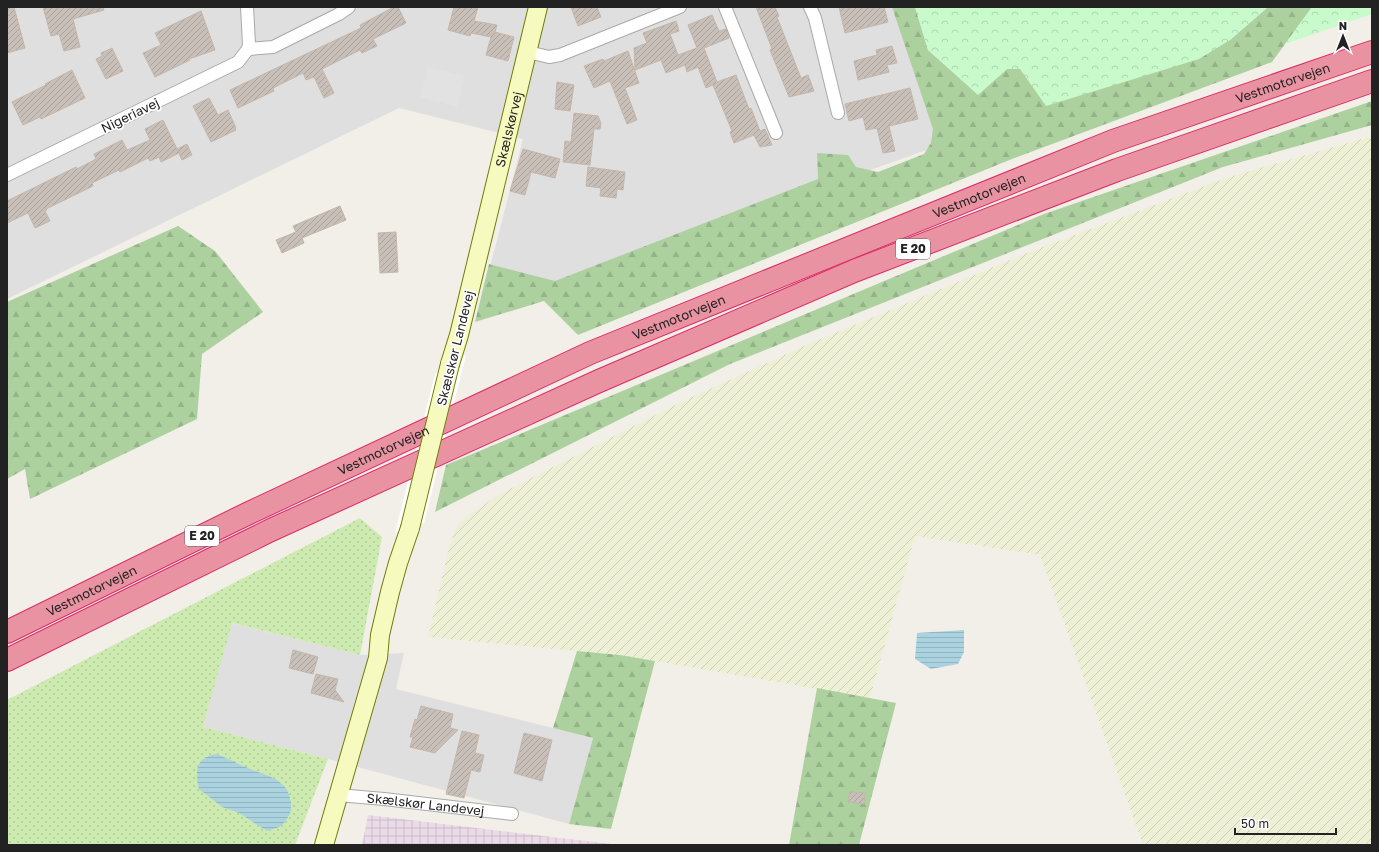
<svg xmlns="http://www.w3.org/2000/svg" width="1379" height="852" font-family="'Golos Text',sans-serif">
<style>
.residential{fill:#e0dfdf}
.industrial{fill:url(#industrial-grid)}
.farmland{fill:url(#farmland-furrows)}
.grass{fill:url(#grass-dots)}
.forest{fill:url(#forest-firs)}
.park{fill:url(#park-crowns)}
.parking{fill:#e2e2e2}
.water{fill:url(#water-rules)}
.pier{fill:#fff}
.building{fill:url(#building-hatch);stroke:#c4b6ab}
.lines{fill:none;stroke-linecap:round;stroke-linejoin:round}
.street-casing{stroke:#a9a9a9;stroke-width:14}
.secondary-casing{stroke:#707d05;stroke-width:20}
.highway-casing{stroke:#dc2a67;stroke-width:24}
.street{stroke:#fff;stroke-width:12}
.secondary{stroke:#f7fabf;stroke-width:18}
.highway{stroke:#e892a2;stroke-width:22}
.secondary-bridge-casing{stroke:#707d05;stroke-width:20;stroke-linecap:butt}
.secondary-bridge{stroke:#f7fabf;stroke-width:18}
.labels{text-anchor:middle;stroke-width:3.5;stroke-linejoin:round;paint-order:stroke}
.shield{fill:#fff;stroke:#646464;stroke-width:1}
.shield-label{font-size:12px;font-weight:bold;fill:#222}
.street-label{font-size:13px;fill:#222;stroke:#fff}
</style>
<defs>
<pattern id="industrial-grid" width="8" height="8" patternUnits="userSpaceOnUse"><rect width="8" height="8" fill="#ebdbe8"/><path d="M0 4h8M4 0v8" fill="none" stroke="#c9bcc7"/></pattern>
<pattern id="farmland-furrows" width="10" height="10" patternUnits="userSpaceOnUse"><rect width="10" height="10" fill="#eef0d5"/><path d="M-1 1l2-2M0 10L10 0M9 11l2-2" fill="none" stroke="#ccceb7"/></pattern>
<pattern id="grass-dots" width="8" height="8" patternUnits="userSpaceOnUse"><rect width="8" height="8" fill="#cdebb0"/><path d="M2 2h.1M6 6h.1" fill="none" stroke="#b0c997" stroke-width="1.8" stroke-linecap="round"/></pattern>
<pattern id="forest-firs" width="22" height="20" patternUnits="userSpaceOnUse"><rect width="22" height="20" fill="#add19e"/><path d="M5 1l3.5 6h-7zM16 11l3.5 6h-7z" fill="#95b388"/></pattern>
<pattern id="park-crowns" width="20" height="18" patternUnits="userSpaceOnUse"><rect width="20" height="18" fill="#c8facc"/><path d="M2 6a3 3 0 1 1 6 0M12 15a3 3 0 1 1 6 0" fill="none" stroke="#acd6af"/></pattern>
<pattern id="water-rules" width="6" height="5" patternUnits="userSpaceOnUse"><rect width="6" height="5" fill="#aad3df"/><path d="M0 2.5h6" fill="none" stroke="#92b5bf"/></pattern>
<pattern id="building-hatch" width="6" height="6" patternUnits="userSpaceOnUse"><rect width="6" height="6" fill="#c7bfb8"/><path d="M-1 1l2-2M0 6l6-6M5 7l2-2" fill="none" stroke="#aba49e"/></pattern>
</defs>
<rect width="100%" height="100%" fill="#f2efe9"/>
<path class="residential" d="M 7,7 L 1372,7 L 1372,14 L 932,148 L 538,289 L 488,275 L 523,139 L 399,108 L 7,299 Z
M 231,623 L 360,655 L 404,653 L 396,689 L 593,738 L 569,824 L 328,759 L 203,727 Z"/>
<path class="industrial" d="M 368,815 L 620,845 L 362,845 Z"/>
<path class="farmland" d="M 1372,136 L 1372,845 L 1143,845 L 1040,555 L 915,536 L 870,698 L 620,655 L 428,637 L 450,544 L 458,523 L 498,495 L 679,403 L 804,346 L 1027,253 L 1226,178 Z"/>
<path class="grass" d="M 360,518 L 382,537 L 360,655 L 232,623 L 203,727 L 328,759 L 295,845 L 7,845 L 7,700 Z"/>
<path class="forest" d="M 892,7 L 915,7 L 928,50 L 978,94 L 1007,69 L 1020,69 L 1230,40 L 1268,7 L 1312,7 L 1272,62 L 1012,159 L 578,335 L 544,301 L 475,322 L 489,264 L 555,281 L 818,179 L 817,153 L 848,155 L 856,167 L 878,172 L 924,154 L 931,143 L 933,129 Z
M 1372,101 L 1372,125 L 1223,167 L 730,364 L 435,512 L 446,465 L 1044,214 Z
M 178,226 L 215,251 L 263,312 L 202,354 L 197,419 L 30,499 L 25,469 L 7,479 L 7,302 Z
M 577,651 L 620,655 L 655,661 L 611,829 L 569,824 L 593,738 L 553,728 Z
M 817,688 L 896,703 L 859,845 L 789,845 Z"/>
<path class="park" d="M 915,7 L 1268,7 L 1230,40 L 1199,59 L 1046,106 L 1020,69 L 1007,69 L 978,95 L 928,50 Z
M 1312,7 L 1372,7 L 1372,14 L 1285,44 Z"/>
<path class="parking" d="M 428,67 L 465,76 L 457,107 L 420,97 Z"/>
<path class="water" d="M 964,630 L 964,652 L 958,664 L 931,669 L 915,659 L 917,633 Z
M 216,754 C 228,758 238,764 250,769 C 270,777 291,780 291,807 C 292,812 286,821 282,825 C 279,828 272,829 267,831 L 239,813 L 222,807 L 199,789 C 195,771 195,758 216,754 Z"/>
<path class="pier" d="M 466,355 L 424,523 L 395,533 L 435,374 Z"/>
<path class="building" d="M 7,7 L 14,7 L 25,48 L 7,53 Z
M 43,7 L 103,7 L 104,10 L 73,19 L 80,47 L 64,51 L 59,34 L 51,36 Z
M 394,7 L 398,7 L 406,23 L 373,39 L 377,46 L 362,53 L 360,50 L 322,69 L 334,93 L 324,98 L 314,77 L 306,80 L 303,73 L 273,88 L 274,91 L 238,108 L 230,90 L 361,28 L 360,25 Z
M 454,7 L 478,7 L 474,21 L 497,25 L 495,32 L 514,37 L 508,61 L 486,55 L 491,37 L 471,33 L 470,36 L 448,30 Z
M 571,7 L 597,7 L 601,17 L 578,26 Z
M 756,7 L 775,7 L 779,16 L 777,17 L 801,78 L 808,75 L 814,91 L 789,97 L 770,50 L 772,49 Z
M 839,7 L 884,7 L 888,22 L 845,33 Z
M 201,11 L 215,50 L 189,59 L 190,60 L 155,77 L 143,53 L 161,45 L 155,33 Z
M 712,15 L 719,31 L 726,29 L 729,38 L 704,48 L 717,82 L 736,75 L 749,109 L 751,108 L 760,131 L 765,129 L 772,145 L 760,147 L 754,135 L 734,143 L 730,132 L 732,131 L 713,85 L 706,88 L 698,67 L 687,72 L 685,65 L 666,73 L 661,60 L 635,70 L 634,48 L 647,43 L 643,33 L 676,21 L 679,31 L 670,34 L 678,55 L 697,48 L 688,25 Z
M 892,46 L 897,63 L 887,65 L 889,72 L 858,80 L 854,61 L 877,55 L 876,50 Z
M 112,48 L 123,71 L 106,79 L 96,59 L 102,56 L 101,53 Z
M 628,51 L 639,83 L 625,88 L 637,120 L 627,124 L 610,81 L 594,88 L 584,66 L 603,59 L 604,61 Z
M 72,70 L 85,98 L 41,119 L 40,117 L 23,125 L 12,102 L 46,85 L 45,84 Z
M 557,82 L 574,85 L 570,111 L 555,109 Z
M 910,88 L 918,119 L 889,126 L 895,151 L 883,153 L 877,128 L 866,130 L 863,117 L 849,121 L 845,104 Z
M 209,98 L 218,115 L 228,110 L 236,128 L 235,129 L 236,130 L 211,142 L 193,106 Z
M 574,113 L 598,116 L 601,123 L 600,129 L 594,129 L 590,165 L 563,162 L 565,141 L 571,142 Z
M 163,120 L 179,153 L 161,162 L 159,157 L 150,161 L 148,158 L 120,172 L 119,170 L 92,183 L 93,186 L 46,209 L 47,210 L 45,211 L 50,221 L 35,228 L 28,213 L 7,223 L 7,201 L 76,167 L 77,169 L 96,159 L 94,154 L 122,140 L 127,150 L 150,140 L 145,129 Z
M 187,144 L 192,155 L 182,160 L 177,149 Z
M 523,149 L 560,159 L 555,178 L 531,172 L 525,195 L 510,191 Z
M 588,167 L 625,172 L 623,190 L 617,189 L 616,198 L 600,196 L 601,188 L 586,186 Z
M 340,206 L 346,220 L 302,238 L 304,243 L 282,253 L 276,240 L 296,232 L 293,226 Z
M 396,232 L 398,272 L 380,273 L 378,233 Z
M 293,650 L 318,657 L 313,674 L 289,668 Z
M 316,674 L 338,679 L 335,690 L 344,702 L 311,693 Z
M 421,706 L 453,714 L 450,728 L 458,730 L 435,753 L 410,747 L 413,737 L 410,737 L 415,719 L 417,720 Z
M 462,731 L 479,735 L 475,753 L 484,755 L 480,772 L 471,770 L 464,798 L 446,794 Z
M 524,733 L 552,740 L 542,781 L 514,773 Z
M 850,792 L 865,793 L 864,804 L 848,802 Z"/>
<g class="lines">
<defs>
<g id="street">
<path d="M 725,7 L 776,133"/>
<path d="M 810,7 L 815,18 L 838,113"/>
<path d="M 248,49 L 273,47 L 339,14 L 349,7"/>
<path d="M 528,52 L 549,57 L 560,55 L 680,7"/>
<path d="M 7,175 L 238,62 L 248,49 L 249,44 L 247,7"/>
<path id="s1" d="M 338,795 L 384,799 L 512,814"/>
</g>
<g id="secondary">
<path id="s2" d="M 450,364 L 459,335 L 538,7"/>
<path d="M 324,845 L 378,658 L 380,635 L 390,592 L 398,563 L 410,528"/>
</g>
<g id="highway">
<path id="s3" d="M 7,632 L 249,513 L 590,353 L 1113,141 L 1372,52"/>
<path d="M 7,660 L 271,530 L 599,381 L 854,271 L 1117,170 L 1372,81"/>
</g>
</defs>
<use href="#street" class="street-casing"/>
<use href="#secondary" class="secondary-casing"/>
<use href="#highway" class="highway-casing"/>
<use href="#street" class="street"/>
<use href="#secondary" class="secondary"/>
<use href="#highway" class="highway"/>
<defs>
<path id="secondary-bridge" d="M 410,528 L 450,364"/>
</defs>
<use href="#secondary-bridge" class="secondary-bridge-casing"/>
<use href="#secondary-bridge" class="secondary-bridge"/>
</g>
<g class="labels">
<g class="shield">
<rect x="896" y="239" width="34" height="20" rx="3"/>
<rect x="185" y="526" width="34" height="20" rx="3"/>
</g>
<g class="shield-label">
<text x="913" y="253">E 20</text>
<text x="202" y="540">E 20</text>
</g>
<g class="street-label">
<text dy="5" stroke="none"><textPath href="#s3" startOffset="1390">Vestmotorvejen</textPath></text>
<text transform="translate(130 115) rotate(-26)" y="5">Nigeriavej</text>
<text dy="5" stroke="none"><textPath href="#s2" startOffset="242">Skælskørvej</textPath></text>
<text dy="5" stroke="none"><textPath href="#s3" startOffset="1066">Vestmotorvejen</textPath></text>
<text dy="5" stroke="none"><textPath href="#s3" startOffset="742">Vestmotorvejen</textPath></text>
<text transform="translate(455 348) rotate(-76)" y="5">Skælskør Landevej</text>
<text dy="5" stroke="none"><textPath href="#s3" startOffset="418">Vestmotorvejen</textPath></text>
<text dy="5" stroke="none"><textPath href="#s3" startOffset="94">Vestmotorvejen</textPath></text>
<text dy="5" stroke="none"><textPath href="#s1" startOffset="88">Skælskør Landevej</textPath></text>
</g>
</g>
<rect width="1379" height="852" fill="none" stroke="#222222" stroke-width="16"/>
<g transform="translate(1343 36)" stroke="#ffffff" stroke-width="3" paint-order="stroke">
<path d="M0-3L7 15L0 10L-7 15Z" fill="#222222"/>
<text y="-6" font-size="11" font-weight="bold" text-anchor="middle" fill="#222222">N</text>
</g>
<path d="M1235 828v6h101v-6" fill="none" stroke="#222222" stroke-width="2"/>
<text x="1241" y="828" font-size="12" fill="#222222" stroke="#ffffff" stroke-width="3" paint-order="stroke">50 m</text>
</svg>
